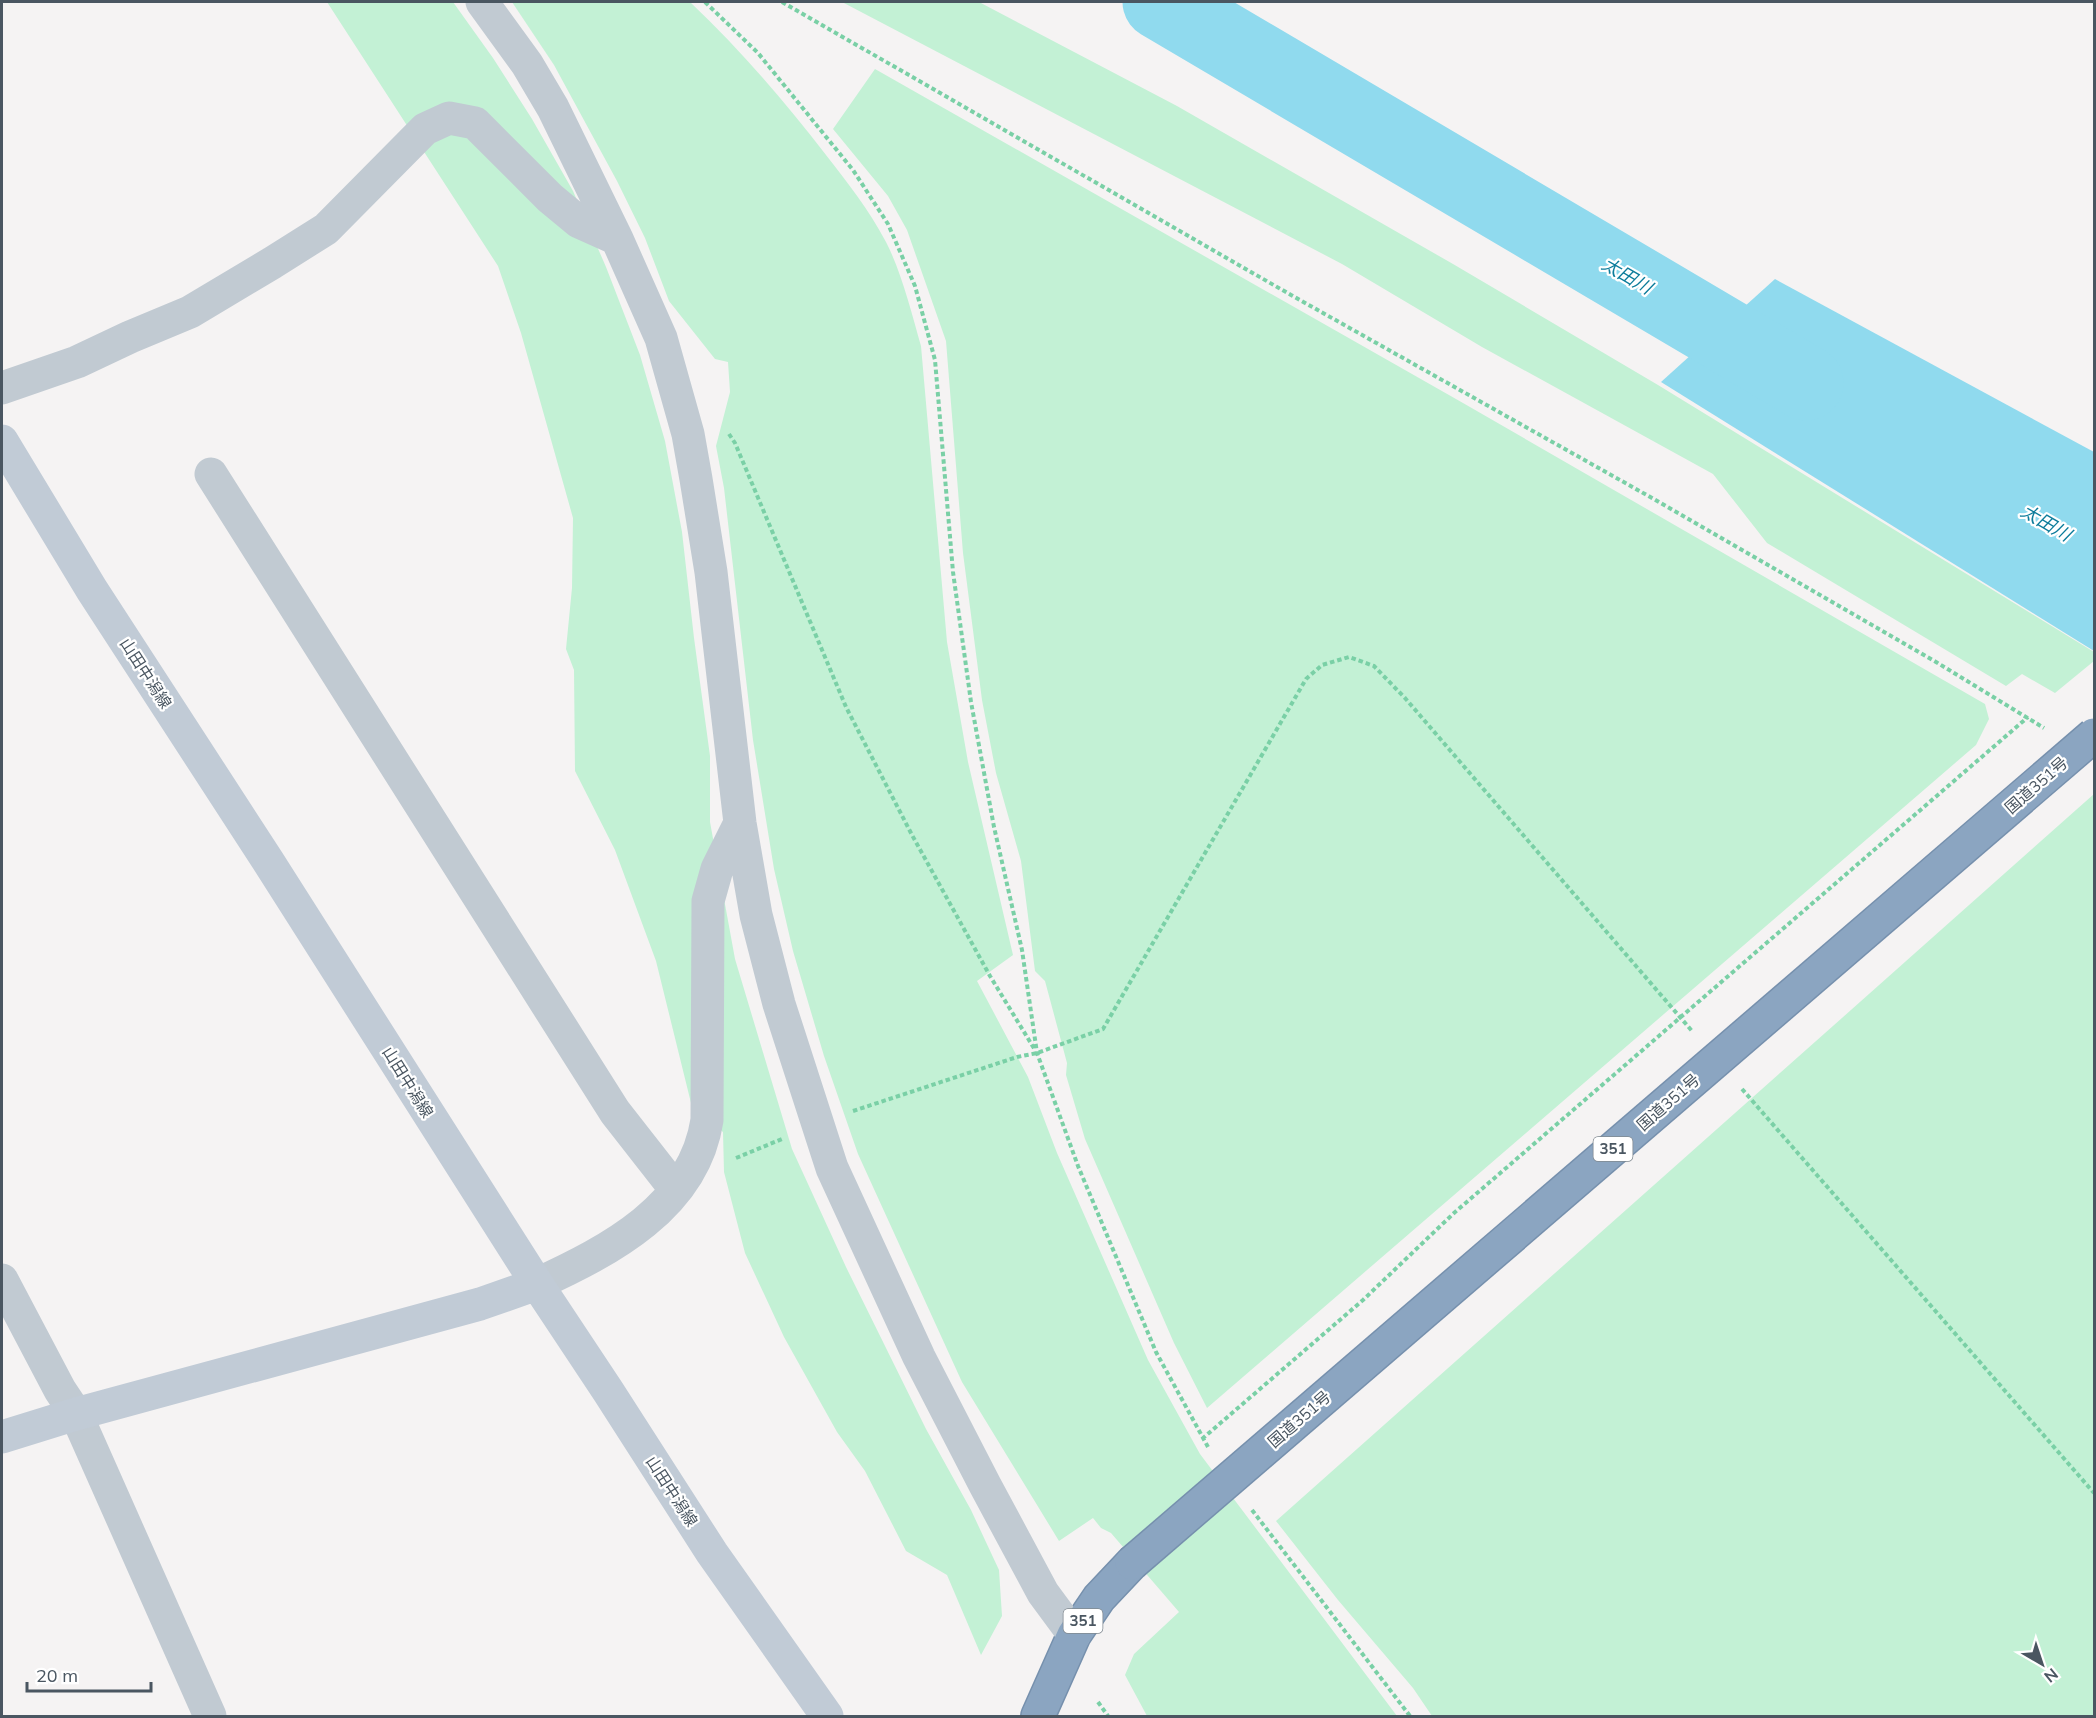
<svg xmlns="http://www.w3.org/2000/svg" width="2096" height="1718" font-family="Mulish,'Noto Sans JP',sans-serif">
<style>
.green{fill:#c3f1d5}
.water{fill:#90daee}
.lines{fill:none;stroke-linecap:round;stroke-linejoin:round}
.river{stroke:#90daee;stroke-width:75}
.highway-casing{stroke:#7690ad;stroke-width:36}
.path{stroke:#7ad0a6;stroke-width:4;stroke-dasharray:4.5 3;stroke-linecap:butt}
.street{stroke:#c1cad2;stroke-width:33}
.secondary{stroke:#c1cbd6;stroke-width:33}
.highway{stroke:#8ba5c1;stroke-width:33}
.highway-bridge-casing{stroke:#7690ad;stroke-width:36;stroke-linecap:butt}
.highway-bridge{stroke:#8ba5c1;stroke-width:33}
.labels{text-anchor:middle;stroke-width:4.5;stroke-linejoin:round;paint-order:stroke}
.shield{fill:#fff;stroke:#808990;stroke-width:1.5}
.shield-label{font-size:15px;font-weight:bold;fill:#4a5661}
.street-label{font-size:16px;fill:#4a5661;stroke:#fff}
.water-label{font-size:18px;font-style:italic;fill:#0c7c9b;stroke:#fff}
</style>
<rect width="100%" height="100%" fill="#f5f3f3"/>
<path class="green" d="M 327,2 L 453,2 L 493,58 L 532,119 L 573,191 L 606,267 L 640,355 L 665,441 L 682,532 L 694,638 L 710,756 L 710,822 L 735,959 L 792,1149 L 846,1267 L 926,1429 L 971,1510 L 999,1570 L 1002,1616 L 981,1655 L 947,1575 L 906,1551 L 865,1471 L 837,1432 L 784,1337 L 745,1253 L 724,1172 L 723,1132 L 692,1107 L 656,961 L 615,850 L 575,771 L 574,670 L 566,649 L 572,588 L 573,518 L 521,333 L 498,266 Z
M 512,2 L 690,2 C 739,48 785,102 826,155 C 848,183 869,210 886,242 C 901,271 912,314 921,346 L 947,642 L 968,762 L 1013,955 L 977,981 L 1028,1077 L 1057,1153 L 1148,1360 L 1200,1454 L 1397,1716 L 1147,1716 L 1125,1675 L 1134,1654 L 1179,1612 L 1111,1533 L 1101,1528 L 1093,1518 L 1059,1541 L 962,1382 L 858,1154 L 824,1056 L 793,951 L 774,869 L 753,740 L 724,488 L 716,446 L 730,392 L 728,362 L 715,359 L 669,301 L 645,238 L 617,181 L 554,65 Z
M 842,2 L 979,2 L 1177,106 L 1453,264 L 1658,385 L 2094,652 L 2094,661 L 2055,693 L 2022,674 L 2006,686 L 1767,543 L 1713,474 L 1482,347 L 1342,264 Z
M 875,69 L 1463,403 L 1985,704 L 1989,719 L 1976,745 L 1207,1408 L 1174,1343 L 1085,1139 L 1066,1075 L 1067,1063 L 1045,981 L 1035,971 L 1021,861 L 996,773 L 982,700 L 963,553 L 946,341 L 907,230 L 888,196 L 833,129 Z
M 2094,794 L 2094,1716 L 1432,1716 L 1413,1688 L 1338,1600 L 1276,1521 Z"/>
<path class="water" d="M 1775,279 L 2094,452 L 2094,651 L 1661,382 Z"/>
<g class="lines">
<path class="river" d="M 1160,2 L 1806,383"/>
<defs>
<path id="highway" d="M 1038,1716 L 1074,1635 L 1099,1598 L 1132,1563"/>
</defs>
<use href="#highway" class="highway-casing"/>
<path class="path" d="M 705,2 L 758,53 L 853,170 L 888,224 L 915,286 L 935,360 L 953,572 L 971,702 L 994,827 L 1022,950 L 1037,1053 L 1078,1166 L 1156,1352 L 1208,1447
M 782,2 L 1291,295 L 1652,498 L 1936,662 L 2044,728
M 729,434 L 735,443 L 846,707 L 912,835 L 990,976 L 1035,1050
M 1742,1089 L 2094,1493
M 853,1111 L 1017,1057 L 1037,1053 L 1103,1029 L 1306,679 L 1322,665 L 1349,657 L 1374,666 L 1405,698 L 1692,1031
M 736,1158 L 782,1139
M 1202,1439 L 1363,1300 L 1454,1213 L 2028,717
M 1252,1510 L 1410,1716
M 1098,1702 L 1108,1716"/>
<path class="street" d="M 482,2 L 527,64 L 553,108 L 617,239 L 661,338 L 688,434 L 696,479 L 711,572 L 740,823 L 756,915 L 779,1004 L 832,1168 L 919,1357 L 985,1485 L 1043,1593 L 1074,1635
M 2,388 L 77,362 L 130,337 L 190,312 L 272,263 L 326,229 L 425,129 L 449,118 L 475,123 L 550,198 L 579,222 L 617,239
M 211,474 L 615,1112 L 676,1190
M 2,1280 L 60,1390 L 76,1414 L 210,1716
M 537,1284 C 609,1251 694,1207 707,1120 L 708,901 L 717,869 L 740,823"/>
<path class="secondary" d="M 2,441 L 92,590 L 268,861 L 537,1284 L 608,1391 L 712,1553 L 827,1716
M 2,1437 L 76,1414 L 480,1304 L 537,1284"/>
<use href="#highway" class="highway"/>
<defs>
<path id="highway-bridge" d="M 1132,1563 L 2094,735"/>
</defs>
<use href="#highway-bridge" class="highway-bridge-casing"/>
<use href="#highway-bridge" class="highway-bridge"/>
</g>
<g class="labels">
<g class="shield">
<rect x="1593.5" y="1137" width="39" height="24" rx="4.5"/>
<rect x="1063.5" y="1609" width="39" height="24" rx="4.5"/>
</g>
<g class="shield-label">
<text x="1613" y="1154">351</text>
<text x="1083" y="1626">351</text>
</g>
<g class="street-label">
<text transform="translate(146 673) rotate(57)" y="6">山田中潟線</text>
<text transform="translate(2036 785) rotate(-41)" y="6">国道351号</text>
<text transform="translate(408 1082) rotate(58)" y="6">山田中潟線</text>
<text transform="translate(1668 1102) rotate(-41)" y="6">国道351号</text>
<text transform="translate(1299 1419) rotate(-41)" y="6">国道351号</text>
<text transform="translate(672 1491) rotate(57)" y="6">山田中潟線</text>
</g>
<g class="water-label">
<text transform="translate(1627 276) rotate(30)" y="6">太田川</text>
<text transform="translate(2046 523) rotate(30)" y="6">太田川</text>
</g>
</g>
<rect width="2096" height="1718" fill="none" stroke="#4a5661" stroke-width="6"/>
<g transform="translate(2042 1664) rotate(141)" stroke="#ffffff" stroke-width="4.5" paint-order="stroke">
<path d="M0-4.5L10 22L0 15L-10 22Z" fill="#4a5661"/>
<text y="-9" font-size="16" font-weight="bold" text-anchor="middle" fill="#4a5661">N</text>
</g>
<path d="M27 1682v9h124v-9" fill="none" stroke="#4a5661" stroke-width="3"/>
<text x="36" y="1682" font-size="18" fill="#4a5661" stroke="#ffffff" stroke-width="4.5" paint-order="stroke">20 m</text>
</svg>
